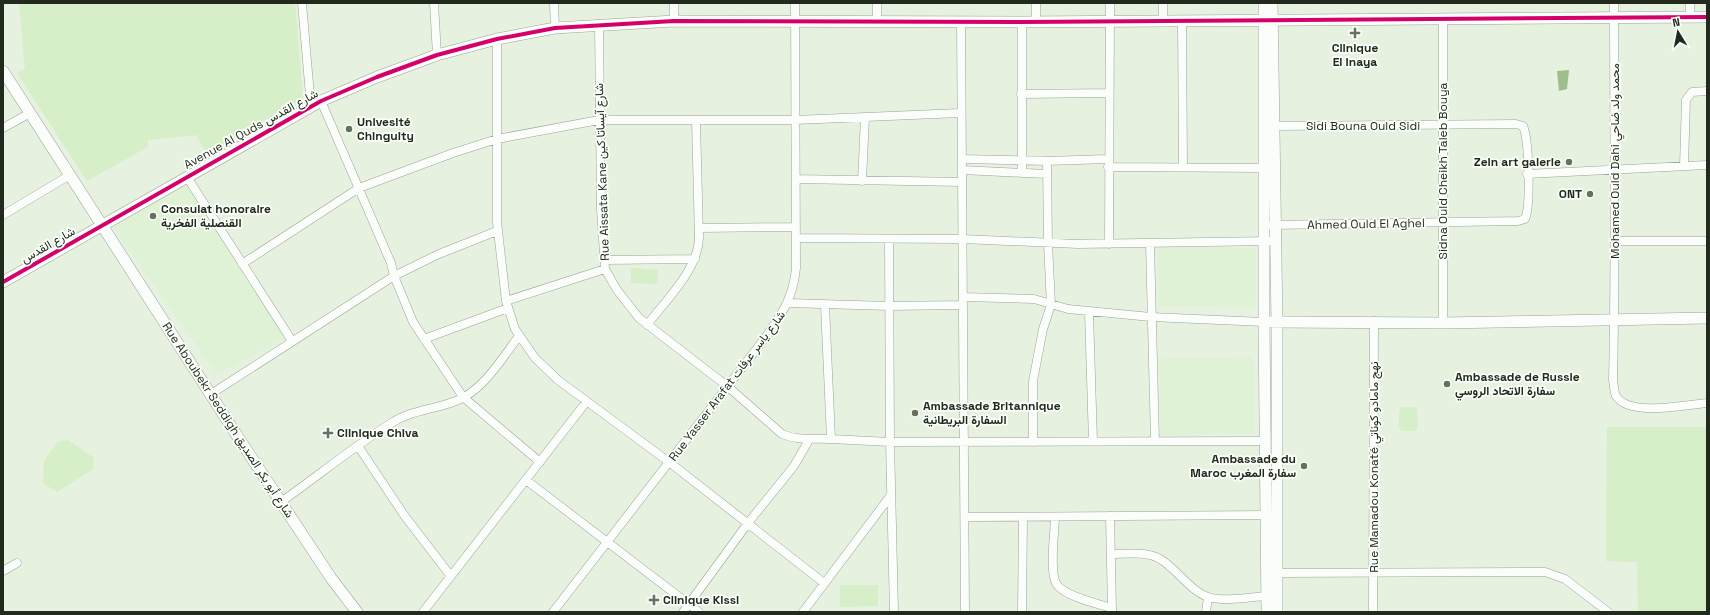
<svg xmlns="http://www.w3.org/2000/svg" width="1710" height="615" font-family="'Space Grotesk',Vazirmatn,sans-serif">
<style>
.built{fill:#dff2d5}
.green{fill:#d6efc8}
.water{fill:#9fbd8d}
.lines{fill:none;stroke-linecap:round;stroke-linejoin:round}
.street-casing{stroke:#9ba397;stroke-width:9}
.secondary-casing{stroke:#9ba397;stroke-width:12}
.street{stroke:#fbfdfa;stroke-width:8}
.secondary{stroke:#fbfdfa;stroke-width:11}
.cycleway-casing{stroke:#fbfff9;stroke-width:6}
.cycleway{stroke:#d6006c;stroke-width:4}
.poi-dot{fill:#677062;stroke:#fbfff9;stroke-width:1.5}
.labels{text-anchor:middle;stroke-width:3.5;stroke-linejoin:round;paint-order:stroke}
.poi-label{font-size:12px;font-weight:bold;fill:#222a1e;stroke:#fbfff9;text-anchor:start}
.street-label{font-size:12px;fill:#222a1e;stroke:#fbfff9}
</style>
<rect width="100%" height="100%" fill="#e6f1e0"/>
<path class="built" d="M 185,182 L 289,336 L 217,374 L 113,227 Z
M 1159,247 L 1256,248 L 1255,307 L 1158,306 Z
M 1253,357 L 1255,433 L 1161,435 L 1159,359 Z"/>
<path class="green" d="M 19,3 L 295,3 L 303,98 L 207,154 L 196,135 L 148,140 L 148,147 L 87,181 L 17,73 L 25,68 Z
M 631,268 L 658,270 L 657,284 L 631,283 Z
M 1402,407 L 1413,407 L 1417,409 L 1418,428 L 1414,431 L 1402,431 L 1399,427 L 1399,411 Z
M 1607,427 L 1707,427 L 1707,612 L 1638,612 L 1637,562 L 1606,561 Z
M 68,440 L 94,458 L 93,469 L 57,492 L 43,483 L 44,461 L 57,442 Z
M 840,585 L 878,585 L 878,606 L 840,607 Z"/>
<path class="water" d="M 1569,70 L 1567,89 L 1559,91 L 1557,71 Z"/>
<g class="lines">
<defs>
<path id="street" d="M 302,3 L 311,107
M 434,3 L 437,55
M 554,3 L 555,28
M 674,3 L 674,21
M 877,3 L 877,22
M 1036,3 L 1036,22
M 1163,3 L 1163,20
M 1614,3 C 1614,129 1616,255 1613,380 C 1614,385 1614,392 1616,396 C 1629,417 1686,405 1707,403
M 1690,3 L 1690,17
M 1443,18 L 1443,323
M 1182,21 L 1183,167
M 961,22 L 965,612
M 1022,22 L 1022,173
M 599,24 L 601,209 L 605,269 L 617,290 L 639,318 L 727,386 L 782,434 C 798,441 813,438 831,439 C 851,440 870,441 890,442 L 1266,441
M 497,39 L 497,222 L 506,301 L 515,329 L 535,358 L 558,380 L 669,462 L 824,583
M 1021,94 L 1109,93
M 321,101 L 391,263 L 394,276 L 413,322 L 463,397 L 540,462
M 3,128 L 30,113
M 962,159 L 1047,161 L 1108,159
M 1684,166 L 1686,100 L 1692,92 L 1707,91
M 1108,167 L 1264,168
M 962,170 L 1047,174
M 1527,174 L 1707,165
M 187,177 L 292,341
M 796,179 L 962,182
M 862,181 L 865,118
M 3,215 L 70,175
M 1271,225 L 1518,221 L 1525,219 C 1531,206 1529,139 1523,126 L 1516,124 L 1274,126
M 699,228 L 796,227
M 796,238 L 962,239 L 1078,244 L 1276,241
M 889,239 L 890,442 L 894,612
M 1616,241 L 1707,241
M 1109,244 L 1110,3
M 1150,244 L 1155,441
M 604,260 L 695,259
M 242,264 L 359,188 L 453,153 L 497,139 L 599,120 L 795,120 L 960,113
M 963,297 L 1034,299 L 1068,309 L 1151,317 L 1264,322
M 506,301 L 605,269
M 788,303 L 889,306 L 962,305
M 825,305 L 831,439
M 1089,312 L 1093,442
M 647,325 C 666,300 698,270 699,238 L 696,120
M 424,339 L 508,308
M 211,394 L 394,276 L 439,254 L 497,231
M 1033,442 L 1033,381 L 1043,329 L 1051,305 L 1048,243 L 1047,161
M 358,446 L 404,515 L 450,575
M 526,480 L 699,612
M 281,502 C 318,476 354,446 393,422 C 412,410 436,409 456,401 C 484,390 502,358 519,336
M 1110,516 L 1112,611
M 965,517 L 1266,515
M 1055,517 C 1055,531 1048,576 1058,586 C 1068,597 1098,604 1112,608
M 1111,554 C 1125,554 1147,551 1160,559 C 1176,568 1190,591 1208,597 C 1226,602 1249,597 1267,596
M 3,571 L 17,563
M 1278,573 L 1545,572 L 1565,579 L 1608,612
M 423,612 L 587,401
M 553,612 L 765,338 C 782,313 793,299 796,268 L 795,3
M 683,612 L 748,523 L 794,466 L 809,440
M 803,612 L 891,495
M 1022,612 L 1023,517
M 1206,612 L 1208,597
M 1373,612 L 1374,321"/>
<path id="secondary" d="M 1264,3 L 1264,322 L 1267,612
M 1272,3 L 1277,323 L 1277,612
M 3,71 L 236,434 L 331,578 L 357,612
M 3,282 L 321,101 L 377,77 L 437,55 L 497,39 L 555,28 L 674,21 L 1022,22 L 1707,17
M 1271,322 L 1443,323 L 1707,318"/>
</defs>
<use href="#street" class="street-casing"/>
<use href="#secondary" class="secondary-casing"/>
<use href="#street" class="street"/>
<use href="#secondary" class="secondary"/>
<defs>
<path id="cycleway" d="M 3,282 L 321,101 L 377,77 L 437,55 L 497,39 L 555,28 L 674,21 L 1022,22 L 1707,17"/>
</defs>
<use href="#cycleway" class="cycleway-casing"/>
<use href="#cycleway" class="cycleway"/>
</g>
<g class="poi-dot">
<path d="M1353 27h4v4h4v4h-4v4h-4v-4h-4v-4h4z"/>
<circle cx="349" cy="129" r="4"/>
<circle cx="1569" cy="162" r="4"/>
<circle cx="1590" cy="194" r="4"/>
<circle cx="153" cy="216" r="4"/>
<circle cx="1447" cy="384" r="4"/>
<circle cx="915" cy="413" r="4"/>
<path d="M326 427h4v4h4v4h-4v4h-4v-4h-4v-4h4z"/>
<circle cx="1304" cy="466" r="4"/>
<path d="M652 594h4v4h4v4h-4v4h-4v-4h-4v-4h4z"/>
</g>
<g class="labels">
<g class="poi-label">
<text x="1355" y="52" text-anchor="middle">Clinique<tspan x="1355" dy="14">El Inaya</tspan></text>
<text x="357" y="126">Univesité<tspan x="357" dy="14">Chinguity</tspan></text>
<text x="1561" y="166" text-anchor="end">Zein art galerie</text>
<text x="1582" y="198" text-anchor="end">ONT</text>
<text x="161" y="213">Consulat honoraire<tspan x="161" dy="14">القنصلية الفخرية</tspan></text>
<text x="1455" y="381">Ambassade de Russie<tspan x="1455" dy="14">سفارة الاتحاد الروسي</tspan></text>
<text x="923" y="410">Ambassade Britannique<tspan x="923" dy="14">السفارة البريطانية</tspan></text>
<text x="337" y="437">Clinique Chiva</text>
<text x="1296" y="463" text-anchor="end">Ambassade du<tspan x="1296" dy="14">Maroc سفارة المغرب</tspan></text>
<text x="663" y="604">Clinique Kissi</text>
</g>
<g class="street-label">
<text x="1363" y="130">Sidi Bouna Ould Sidi</text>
<text transform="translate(251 129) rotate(-29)" y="4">Avenue Al Quds شارع القدس</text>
<text transform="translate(1615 161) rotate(-90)" y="4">Mohamed Ould Dahi محمد ولد ضاحي</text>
<text transform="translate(1443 171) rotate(-90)" y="4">Sidna Ould Cheikh Taleb Bouya</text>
<text transform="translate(602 172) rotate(-92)" y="4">Rue Aissata Kane شارع آيساتا كين</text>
<text transform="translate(1366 224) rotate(-1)" y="4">Ahmed Ould El Aghel</text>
<text transform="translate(48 245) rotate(-30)" y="4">شارع القدس</text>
<text transform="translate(727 386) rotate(-53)" y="4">Rue Yasser Arafat شارع ياسر عرفات</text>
<text transform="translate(228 420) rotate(57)" y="4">Rue Aboubekr Seddigh شارع أبو بكر الصديق</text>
<text transform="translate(1374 467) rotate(-90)" y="4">Rue Mamadou Konaté نهج مامادو كوناتي</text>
</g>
</g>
<rect width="1710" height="615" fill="none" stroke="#222a1e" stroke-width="8"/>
<g transform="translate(1678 32) rotate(350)" stroke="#fbfff9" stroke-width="3" paint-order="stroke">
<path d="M0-3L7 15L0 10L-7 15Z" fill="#222a1e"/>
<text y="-6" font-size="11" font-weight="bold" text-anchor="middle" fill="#222a1e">N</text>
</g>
</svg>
